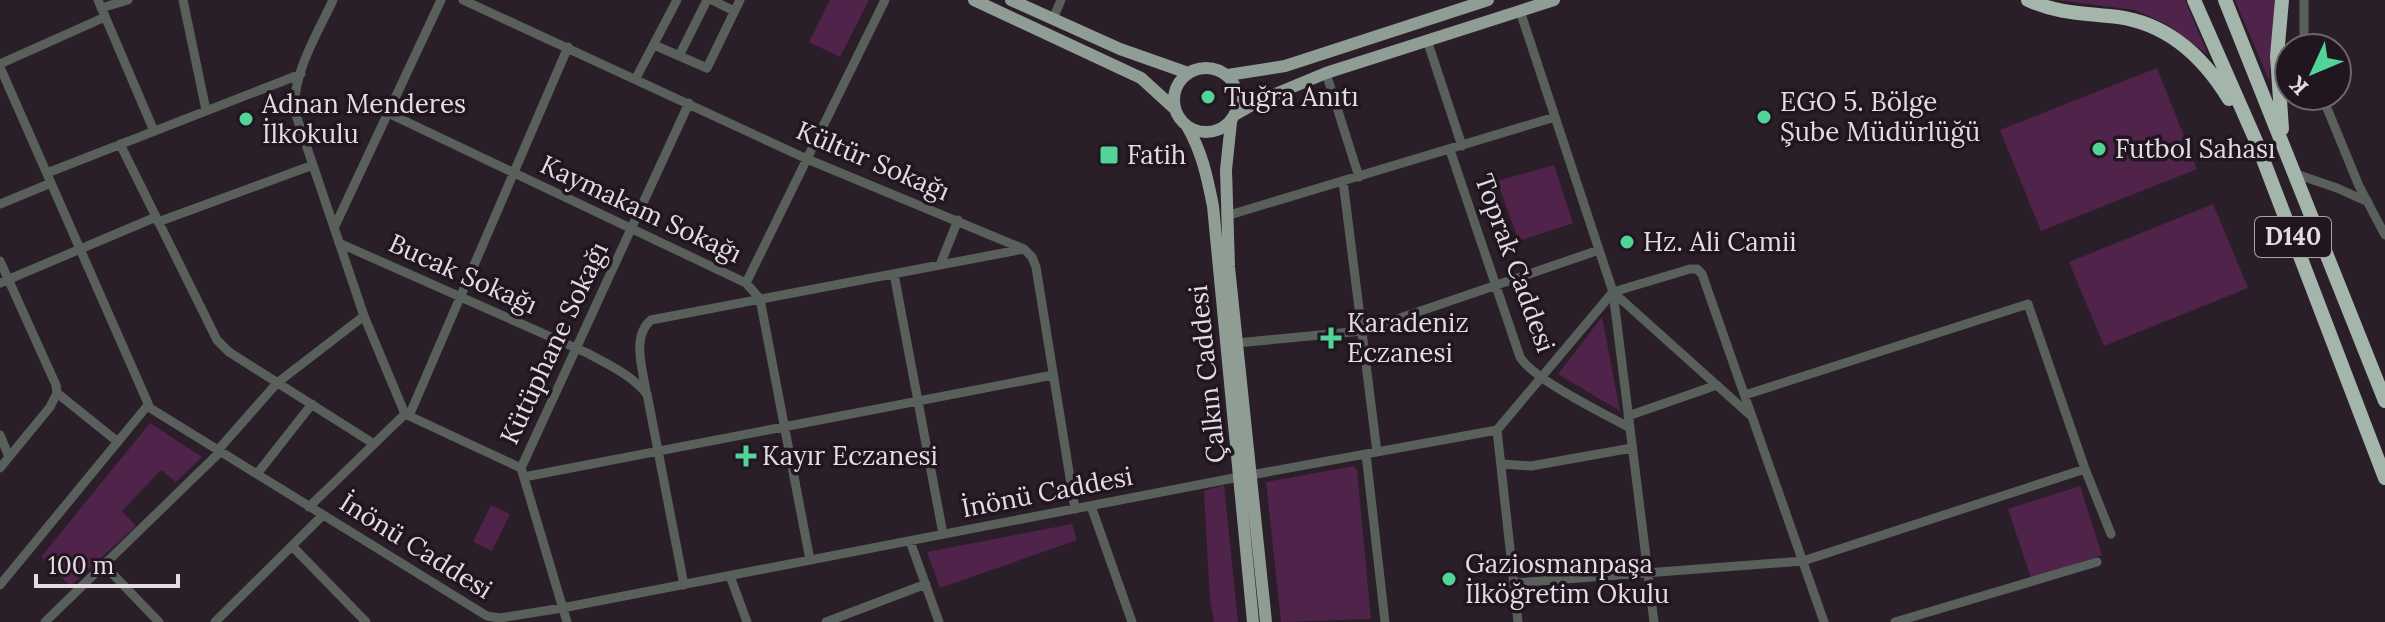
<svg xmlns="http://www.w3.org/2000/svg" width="2385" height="622" font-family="Lora,serif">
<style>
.green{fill:#4f234a}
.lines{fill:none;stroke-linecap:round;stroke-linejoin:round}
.minor{stroke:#59605c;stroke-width:9}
.major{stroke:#8f9d95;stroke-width:12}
.highway{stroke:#a4b5ab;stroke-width:14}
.poi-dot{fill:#52d397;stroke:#21161f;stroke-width:3}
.labels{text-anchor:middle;stroke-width:7;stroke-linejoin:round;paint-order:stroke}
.shield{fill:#21161f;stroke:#aaa1a8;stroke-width:2}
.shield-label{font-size:24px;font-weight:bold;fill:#e4dce3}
.poi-label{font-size:26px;fill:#e4dce3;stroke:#21161f;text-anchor:start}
.street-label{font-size:26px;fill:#e4dce3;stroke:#21161f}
</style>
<rect width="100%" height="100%" fill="#2a1f29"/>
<path class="green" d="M 830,0 L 869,0 L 840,57 L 809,42 Z
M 2056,0 L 2185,0 L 2208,55 L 2168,25 L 2135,10 Z
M 2235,0 L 2276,0 L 2269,80 Z
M 2157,68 L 2197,169 L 2041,231 L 2000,130 Z
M 1554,165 L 1573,223 L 1519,241 L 1497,181 Z
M 2213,204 L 2248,288 L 2104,346 L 2069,262 Z
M 1602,317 L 1620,411 L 1558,374 Z
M 150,423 L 202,457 L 176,482 L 161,470 L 122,511 L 136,526 L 70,586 L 41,557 Z
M 1354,466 L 1357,470 L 1371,619 L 1281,622 L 1266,482 Z
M 1224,485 L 1238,622 L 1214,622 L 1210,600 L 1204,491 Z
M 2080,486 L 2102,555 L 2031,578 L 2008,509 Z
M 491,505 L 510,514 L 492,551 L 473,542 Z
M 1072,524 L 1077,540 L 940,588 L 927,552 Z"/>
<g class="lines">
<path class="minor" d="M 98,0 L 154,131
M 183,0 L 206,110
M 463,0 L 807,159 L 1024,249 L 1032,257 L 1036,267 L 1075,509
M 712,0 L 734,11
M 2304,0 L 2304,48
M 101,8 L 128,0
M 1520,11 L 1613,292 L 1630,428
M 1053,19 L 1061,0
M 1427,40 L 1462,146
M 654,45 L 707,68 L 740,0
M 679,56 L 707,0
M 0,64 L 105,17
M 0,67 L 150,408 L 487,616 L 500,618 L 562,608 L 1239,477
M 1326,73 L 1359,177
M 636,78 L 677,0
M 2322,96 L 2359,186 L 2385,235
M 388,113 L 746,283 L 760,299 L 810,560
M 120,144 L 217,340 L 229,352 L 374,444
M 1450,150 L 1520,357 C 1534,380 1603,413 1630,428 L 1654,622
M 47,173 L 301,74
M 2296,174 L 2337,188 L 2368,202
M 1343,181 L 1377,452
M 0,204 L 51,183
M 1226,216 L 1555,117
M 158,222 L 313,165
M 334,228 L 441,0
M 339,243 L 587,353 C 609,365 630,374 647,394 L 684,585
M 0,261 L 56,385 L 57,393 L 118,442
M 940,265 L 958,220
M 894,274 L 943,534
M 0,283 L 156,217
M 746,283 L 885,0
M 1613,292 L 1690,269 L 1697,269 L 1702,274 L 1824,622
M 1613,292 L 1750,415
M 1237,343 L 1362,331 L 1599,250
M 646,392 C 643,369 631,337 651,320 L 1024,249
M 1745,395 L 2028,304 L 2085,469 L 2111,534
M 405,414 L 521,468
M 409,416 L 568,47
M 1628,416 L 1717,385
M 0,435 L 9,457
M 218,450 L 277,383 L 364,316
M 1366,454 L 1385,622
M 1502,464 L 1531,466 L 1632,448
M 0,468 L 50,407 L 57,393
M 257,474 L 312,404
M 1251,475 L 1497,430
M 524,477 L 1053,375
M 1091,506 L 1132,622
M 309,507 L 405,414 L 364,316 L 295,112 C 291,76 318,32 333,0
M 910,541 L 939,622
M 292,546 L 366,622
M 104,565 L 159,622
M 730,576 L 747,622
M 1514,583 L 1803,561 L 2085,469
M 0,585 L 148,405
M 45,622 L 220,452
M 215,622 L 323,515
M 567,622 L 521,468 L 689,103
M 826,622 L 926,584
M 1518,622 L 1497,430 L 1613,292
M 1895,622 L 2097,562"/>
<path class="major" d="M 974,0 L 1141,78 L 1175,109
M 1011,0 L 1120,49 L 1188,73
M1174 100a32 32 0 1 1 64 0a32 32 0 1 1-64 0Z
M 1228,75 L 1285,66 L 1488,0
M 1236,114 L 1261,100 L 1326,73 L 1554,0
M 1231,122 L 1226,170 L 1229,267 L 1266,622
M 1187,126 C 1202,152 1207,176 1213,206 L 1253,622"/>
<path class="highway" d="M 2028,0 C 2058,14 2087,13 2118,17 C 2169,24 2204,58 2229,99
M 2194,0 L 2256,141 L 2385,478
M 2225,0 L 2385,401
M 2282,129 L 2277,56 L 2282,0"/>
</g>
<g class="poi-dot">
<circle cx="1208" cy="97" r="8"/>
<circle cx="1764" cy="117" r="8"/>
<circle cx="246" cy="119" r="8"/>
<circle cx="2099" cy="149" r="8"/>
<rect x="1099" y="145" width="20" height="20" rx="4"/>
<circle cx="1627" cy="242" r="8"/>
<path d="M1327 326h8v8h8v8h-8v8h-8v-8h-8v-8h8z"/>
<path d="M742 444h8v8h8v8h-8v8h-8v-8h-8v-8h8z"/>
<circle cx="1449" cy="579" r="8"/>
</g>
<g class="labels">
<rect class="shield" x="2255" y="217" width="76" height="40" rx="6"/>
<g class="shield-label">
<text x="2293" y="245">D140</text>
</g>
<g class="poi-label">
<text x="1224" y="106">Tuğra Anıtı</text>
<text x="1780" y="111">EGO 5. Bölge<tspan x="1780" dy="30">Şube Müdürlüğü</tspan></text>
<text x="262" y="113">Adnan Menderes<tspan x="262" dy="30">İlkokulu</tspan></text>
<text x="2115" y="158">Futbol Sahası</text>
<text x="1127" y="164">Fatih</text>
<text x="1643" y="251">Hz. Ali Camii</text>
<text x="1347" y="332">Karadeniz<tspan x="1347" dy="30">Eczanesi</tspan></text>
<text x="762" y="465">Kayır Eczanesi</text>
<text x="1465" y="573">Gaziosmanpaşa<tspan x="1465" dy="30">İlköğretim Okulu</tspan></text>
</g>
<g class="street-label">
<text transform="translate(873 161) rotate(23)" y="9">Kültür Sokağı</text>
<text transform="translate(641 209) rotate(25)" y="9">Kaymakam Sokağı</text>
<text transform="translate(1515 263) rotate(70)" y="9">Toprak Caddesi</text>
<text transform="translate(463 274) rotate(24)" y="9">Bucak Sokağı</text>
<text transform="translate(554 343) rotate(-65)" y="9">Kütüphane Sokağı</text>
<text transform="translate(1207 374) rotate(-96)" y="9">Çalkın Caddesi</text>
<text transform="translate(1047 492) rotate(-11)" y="9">İnönü Caddesi</text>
<text transform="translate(416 546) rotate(32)" y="9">İnönü Caddesi</text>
</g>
</g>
<g transform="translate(2313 72) rotate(226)"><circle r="38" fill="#21161f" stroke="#6f656d" stroke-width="2"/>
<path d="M0-6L14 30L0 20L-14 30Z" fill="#52d397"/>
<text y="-12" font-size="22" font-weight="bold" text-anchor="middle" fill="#e4dce3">K</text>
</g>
<path d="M36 574v12h142v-12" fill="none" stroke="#e4dce3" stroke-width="4"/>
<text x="48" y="574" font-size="24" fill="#e4dce3" stroke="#21161f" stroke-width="6" paint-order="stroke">100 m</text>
</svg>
